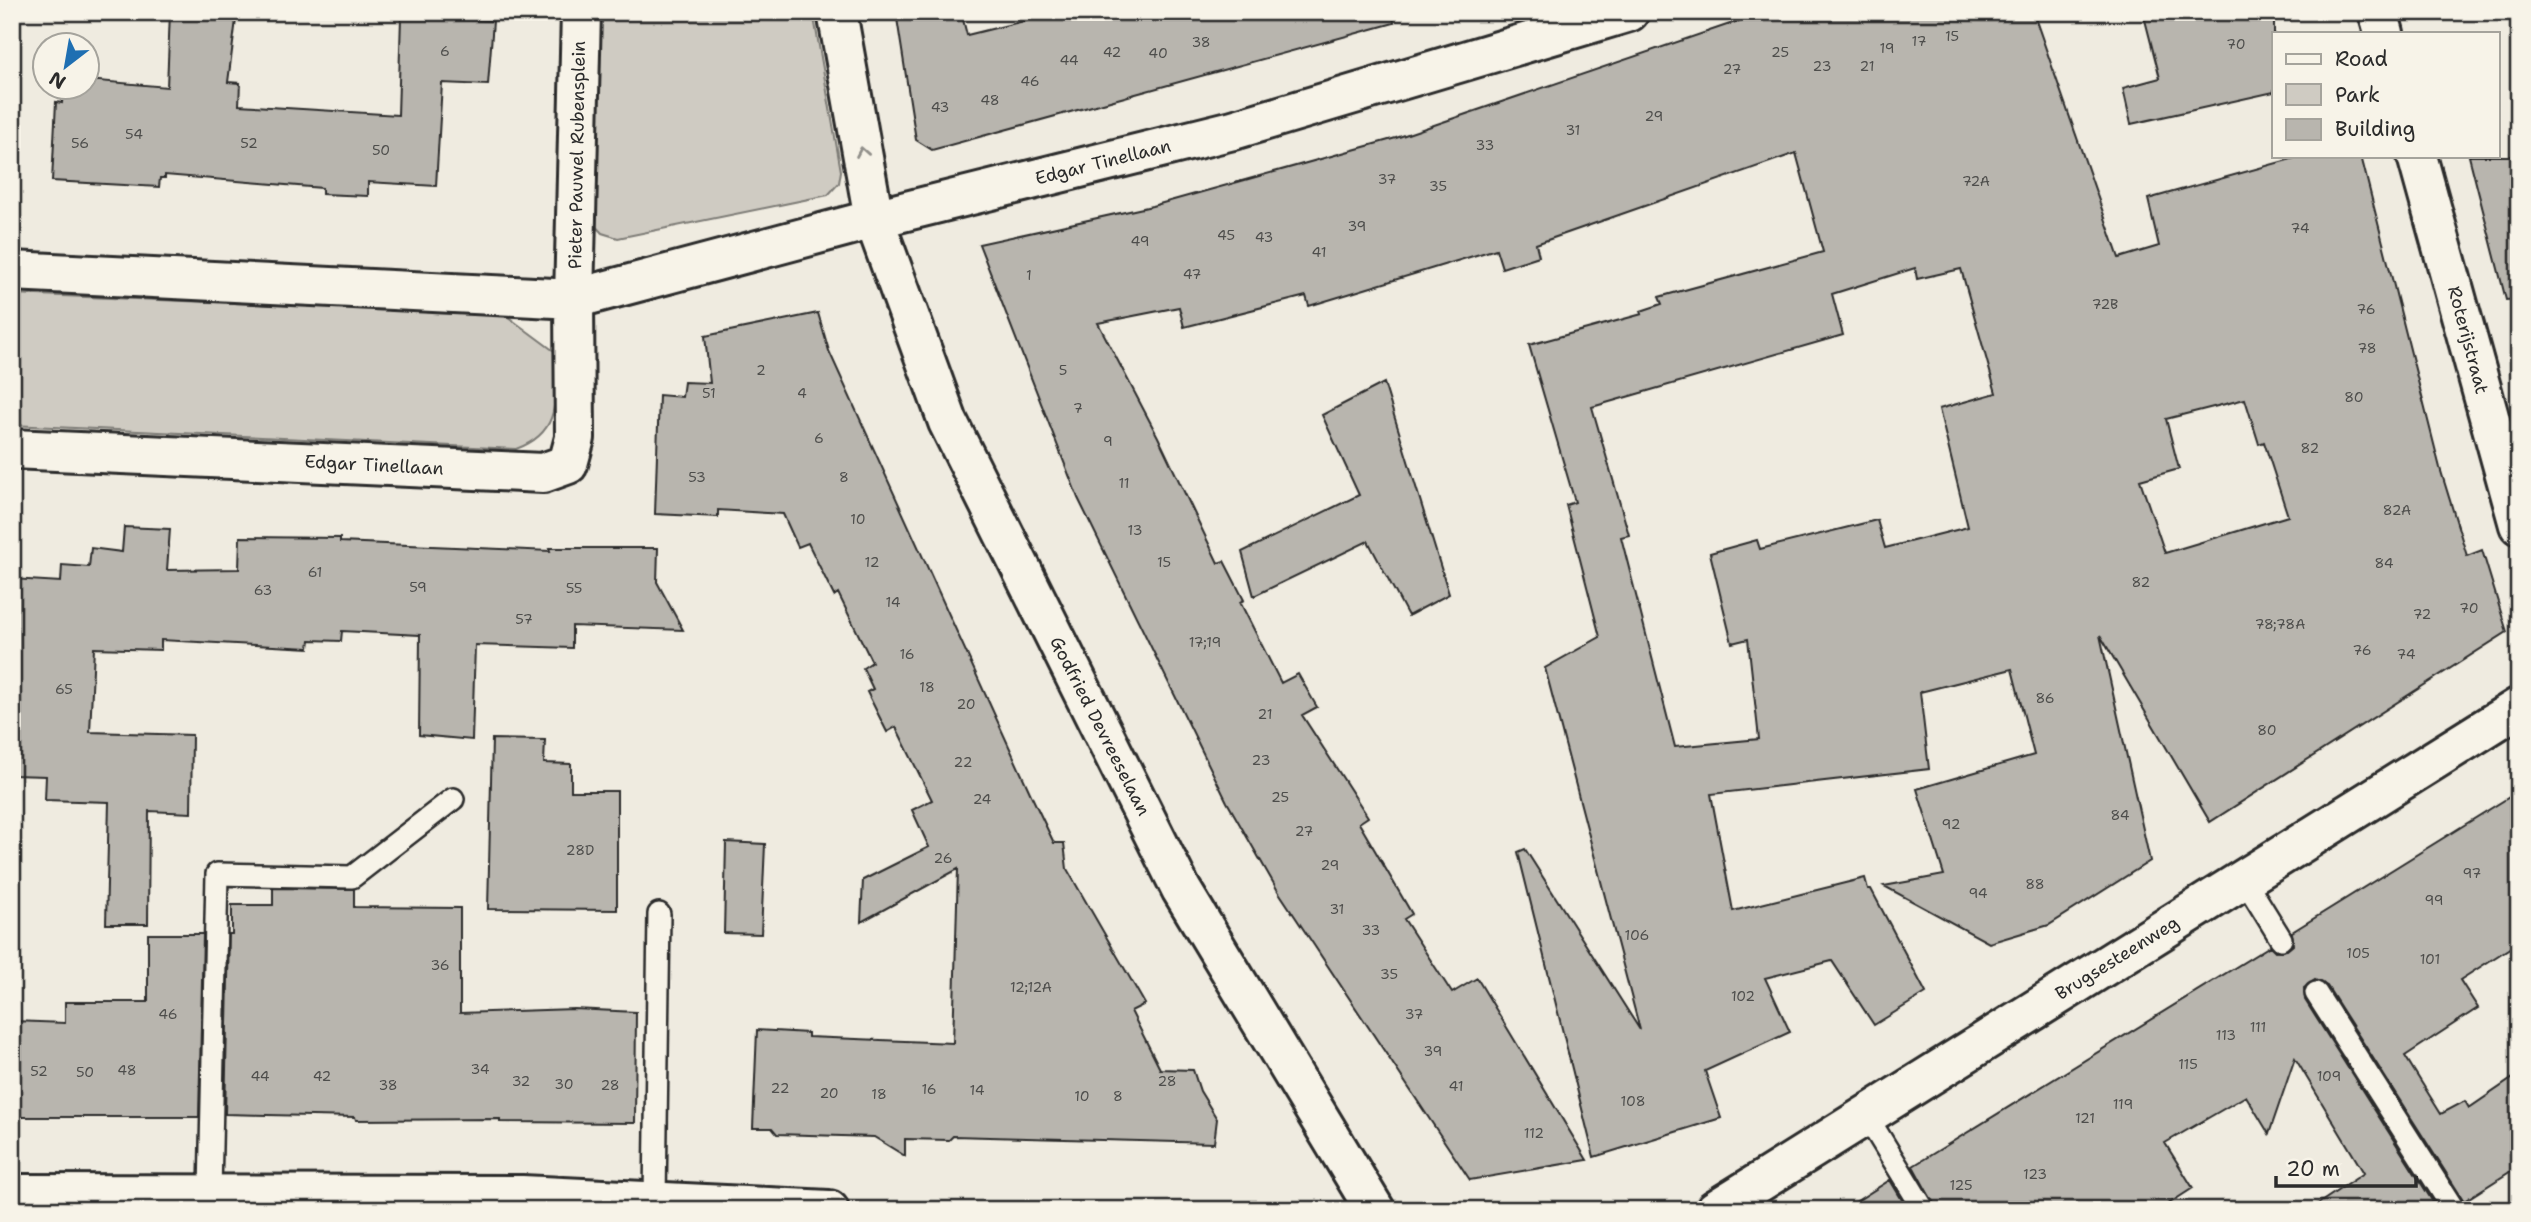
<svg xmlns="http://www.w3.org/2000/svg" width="2531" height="1222" font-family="'Shantell Sans',sans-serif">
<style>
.green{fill:#cfcbc2;stroke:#7d7b76;stroke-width:2}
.building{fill:#b8b5ae;stroke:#2b2b2b;stroke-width:2;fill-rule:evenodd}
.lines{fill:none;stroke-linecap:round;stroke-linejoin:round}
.lane-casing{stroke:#2b2b2b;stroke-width:26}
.street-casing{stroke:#2b2b2b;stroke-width:44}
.secondary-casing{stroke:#2b2b2b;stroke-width:44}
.primary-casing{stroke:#2b2b2b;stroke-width:44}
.lane{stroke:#f7f3e8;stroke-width:21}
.street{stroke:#f7f3e8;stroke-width:38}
.secondary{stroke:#f7f3e8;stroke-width:38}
.primary{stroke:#f7f3e8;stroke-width:38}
.oneway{stroke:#918f8a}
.labels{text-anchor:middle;stroke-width:5;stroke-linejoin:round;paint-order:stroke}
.number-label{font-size:14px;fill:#4e4e4c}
.street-label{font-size:18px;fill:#2b2b2b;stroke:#f7f3e8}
</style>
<rect width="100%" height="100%" fill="#efebe0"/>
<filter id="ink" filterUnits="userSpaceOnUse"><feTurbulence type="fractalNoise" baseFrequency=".0143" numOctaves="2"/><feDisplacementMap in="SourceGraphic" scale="14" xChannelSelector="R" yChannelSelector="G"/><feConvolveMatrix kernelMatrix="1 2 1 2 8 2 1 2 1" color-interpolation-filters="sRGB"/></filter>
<g filter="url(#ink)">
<path class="green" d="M 592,12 L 813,12 L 841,171 L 839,183 L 828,195 L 618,238 L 602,233 L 589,219 Z
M 12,294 L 504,314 L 554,351 C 554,395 565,431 516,449 L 12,425 Z"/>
<path class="building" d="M 170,12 L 237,12 L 228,82 L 240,83 L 239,105 L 398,115 L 401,17 L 493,21 L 488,85 L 442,83 L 436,186 L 368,182 L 368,196 L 322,194 L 322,188 L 165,175 L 165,178 L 160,178 L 159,187 L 52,181 L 56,102 L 62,103 L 63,88 L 88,88 L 88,80 L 167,87 Z
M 896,12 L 961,12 L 967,35 L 1060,12 L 1393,12 L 1394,23 L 932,150 L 916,140 Z
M 1765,12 L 2033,12 L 2119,258 L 2159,246 L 2148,199 L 2302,156 L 2361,156 L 2440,468 L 2467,556 L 2482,550 L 2507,632 L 2210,822 L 2100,635 L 2150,861 L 2049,925 L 1989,943 L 1884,886 L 1944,875 L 1917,789 L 2034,755 L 2012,669 L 1920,692 L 1929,769 L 1711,794 L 1733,911 L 1865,878 L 1868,889 L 1871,889 L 1926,993 L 1874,1025 L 1832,961 L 1765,978 L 1790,1032 L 1705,1071 L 1721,1118 L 1594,1157 L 1518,852 L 1525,849 L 1640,1030 L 1545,668 L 1600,637 L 1566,505 L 1575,502 L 1529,345 L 1642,314 L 1641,311 L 1662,304 L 1659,297 L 1823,252 L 1796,153 L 1536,244 L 1539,256 L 1502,268 L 1496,249 L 1309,306 L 1306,296 L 1184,327 L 1179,307 L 1098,323 L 1158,437 L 1218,563 L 1224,561 L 1244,600 L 1240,602 L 1281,683 L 1298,674 L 1317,707 L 1302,715 L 1368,817 L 1359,823 L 1412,914 L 1404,919 L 1452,993 L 1477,978 L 1587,1160 L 1470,1180 L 1278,891 L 1227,802 L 1078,498 L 979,244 L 1152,206 L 1396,138 ZM 1915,268 L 1917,279 L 1961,269 L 1996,393 L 1939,409 L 1968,527 L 1885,548 L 1877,520 L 1760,549 L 1757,540 L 1710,553 L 1732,643 L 1748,639 L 1759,739 L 1675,747 L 1621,537 L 1629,535 L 1592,407 L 1843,335 L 1832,294 ZM 2245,399 L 2259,444 L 2264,442 L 2288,516 L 2165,553 L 2140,480 L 2179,469 L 2166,419 Z
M 2143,12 L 2274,12 L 2274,92 L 2131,124 L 2123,88 L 2160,78 Z
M 2469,156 L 2519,156 L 2519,299 L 2506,300 Z
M 818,313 L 829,351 L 1032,797 L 1054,843 L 1064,843 L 1067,869 L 1145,1004 L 1131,1011 L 1160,1069 L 1193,1070 L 1200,1091 L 1217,1119 L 1214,1143 L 953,1136 L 949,1140 L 905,1139 L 905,1156 L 874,1137 L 777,1134 L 772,1128 L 753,1128 L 757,1030 L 808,1033 L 808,1037 L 953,1043 L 958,869 L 861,922 L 863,880 L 929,847 L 912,810 L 932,800 L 896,727 L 887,732 L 867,692 L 873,689 L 863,668 L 872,662 L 838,593 L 834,596 L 808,543 L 798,547 L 783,514 L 718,510 L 718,517 L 655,514 L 659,395 L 682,397 L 684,382 L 710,383 L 705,336 Z
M 1384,383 L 1449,594 L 1408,616 L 1368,541 L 1254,596 L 1242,552 L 1359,495 L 1322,415 Z
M 124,527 L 170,529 L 167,570 L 239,569 L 240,537 L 340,538 L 340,542 L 550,551 L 549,548 L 658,548 L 657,582 L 683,630 L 572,626 L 572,648 L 475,645 L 472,740 L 419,735 L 420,635 L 342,631 L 341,641 L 310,640 L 309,648 L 161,640 L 161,650 L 94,648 L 90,732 L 192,735 L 191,813 L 149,811 L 148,924 L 106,924 L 109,802 L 45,800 L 46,776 L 13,775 L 12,579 L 61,582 L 62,565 L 89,567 L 91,548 L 122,552 Z
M 492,739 L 545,740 L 544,763 L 571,764 L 571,791 L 617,791 L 617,910 L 488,909 Z
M 2519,791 L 2519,942 L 2460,980 L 2478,1008 L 2405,1056 L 2441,1114 L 2465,1101 L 2469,1108 L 2519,1074 L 2519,1166 L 2464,1201 L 2327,986 L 2315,980 L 2304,988 L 2305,1000 L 2438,1210 L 2309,1210 L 2364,1173 L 2295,1058 L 2269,1134 L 2246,1096 L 2165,1143 L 2193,1188 L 2159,1210 L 1937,1210 L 1913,1166 L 2270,946 L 2275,951 L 2287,950 L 2293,945 L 2292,932 Z
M 726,842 L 765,844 L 761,934 L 724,933 Z
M 273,888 L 354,889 L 354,907 L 460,908 L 460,1013 L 574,1009 L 636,1012 L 635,1123 L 500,1122 L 500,1119 L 356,1120 L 355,1117 L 225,1114 L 229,934 L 232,934 L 232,905 L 273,905 Z
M 148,934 L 203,934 L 199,1117 L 12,1117 L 14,1021 L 65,1023 L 65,1002 L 148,1002 Z
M 1890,1180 L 1908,1210 L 1843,1210 Z"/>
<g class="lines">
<defs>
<path id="lane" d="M 2244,879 L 2281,939
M 2316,993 L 2454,1210
M 1866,1115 L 1924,1210
M 210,1192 L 217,874 L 352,877 L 453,799
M 655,1199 L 659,914
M 2518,1210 L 2519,1209"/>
<path id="street" d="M 837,12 L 874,219 L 948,422 L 1181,889 L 1375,1210
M 2378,12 L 2384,33
M 2417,156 L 2519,525
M 12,271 L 574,299 L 874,219 L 1233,130 L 1629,12
M 12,449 L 543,473 L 568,464 L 575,438 L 574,299 L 581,12"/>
<path id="secondary" d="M 12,1194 L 522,1195 L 829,1210"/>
<path id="primary" d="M 1715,1210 L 2519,707"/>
</defs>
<use href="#lane" class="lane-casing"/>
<use href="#street" class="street-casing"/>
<use href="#secondary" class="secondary-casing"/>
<use href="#primary" class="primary-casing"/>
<use href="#lane" class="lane"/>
<use href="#street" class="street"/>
<use href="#secondary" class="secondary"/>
<use href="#primary" class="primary"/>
</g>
<defs><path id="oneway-chevron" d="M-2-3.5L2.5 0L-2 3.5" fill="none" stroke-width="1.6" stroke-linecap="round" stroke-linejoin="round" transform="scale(1.75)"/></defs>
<use class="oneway" href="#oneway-chevron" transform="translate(862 152) rotate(-100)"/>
</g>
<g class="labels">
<g class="number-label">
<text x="1952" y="41">15</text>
<text x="1919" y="46">17</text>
<text x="1201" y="47">38</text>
<text x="2236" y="49">70</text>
<text x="1887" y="53">19</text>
<text x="445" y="56">6</text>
<text x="1112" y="57">42</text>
<text x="1780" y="57">25</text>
<text x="1158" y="58">40</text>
<text x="1069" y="65">44</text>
<text x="1822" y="71">23</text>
<text x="1867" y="71">21</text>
<text x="1732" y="74">27</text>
<text x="1030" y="86">46</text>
<text x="990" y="105">48</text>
<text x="940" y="112">43</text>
<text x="1654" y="121">29</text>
<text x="1573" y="135">31</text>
<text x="134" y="139">54</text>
<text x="80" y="148">56</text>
<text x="249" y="148">52</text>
<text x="1485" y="150">33</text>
<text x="381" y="155">50</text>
<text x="1387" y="184">37</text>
<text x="1976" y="186">72A</text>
<text x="1438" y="191">35</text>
<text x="1357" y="231">39</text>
<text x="2300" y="233">74</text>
<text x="1226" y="240">45</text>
<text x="1264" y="242">43</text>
<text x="1140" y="246">49</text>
<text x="1319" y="257">41</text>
<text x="1192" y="279">47</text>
<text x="1029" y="280">1</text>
<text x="2105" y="309">72B</text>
<text x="2366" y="314">76</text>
<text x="2367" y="353">78</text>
<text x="761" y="375">2</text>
<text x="1063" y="375">5</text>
<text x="709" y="398">51</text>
<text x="802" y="398">4</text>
<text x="2354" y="402">80</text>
<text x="1078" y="413">7</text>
<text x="819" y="443">6</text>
<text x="1108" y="446">9</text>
<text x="2310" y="453">82</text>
<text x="697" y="482">53</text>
<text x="844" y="482">8</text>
<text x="1124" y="488">11</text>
<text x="2397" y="515">82A</text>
<text x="858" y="524">10</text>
<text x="1135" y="535">13</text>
<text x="872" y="567">12</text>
<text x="1164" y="567">15</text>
<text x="2384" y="568">84</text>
<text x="315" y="577">61</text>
<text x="2141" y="587">82</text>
<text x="418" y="592">59</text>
<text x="574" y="593">55</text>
<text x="263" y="595">63</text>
<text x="893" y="607">14</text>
<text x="2469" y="613">70</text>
<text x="2422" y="619">72</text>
<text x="524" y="624">57</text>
<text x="2280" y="629">78;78A</text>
<text x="1205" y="647">17;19</text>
<text x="2362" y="655">76</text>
<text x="907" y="659">16</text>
<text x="2406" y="659">74</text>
<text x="927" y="692">18</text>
<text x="64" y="694">65</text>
<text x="2045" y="703">86</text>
<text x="966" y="709">20</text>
<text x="1265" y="719">21</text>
<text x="2267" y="735">80</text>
<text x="1261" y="765">23</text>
<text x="963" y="767">22</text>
<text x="1280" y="802">25</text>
<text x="982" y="804">24</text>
<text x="2120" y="820">84</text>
<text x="1951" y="829">92</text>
<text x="1304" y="836">27</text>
<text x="580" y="855">28D</text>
<text x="943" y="863">26</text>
<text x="1330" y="870">29</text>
<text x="2472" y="878">97</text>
<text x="2035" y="889">88</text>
<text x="1978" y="898">94</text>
<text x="2434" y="905">99</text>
<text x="1337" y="914">31</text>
<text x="1371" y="935">33</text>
<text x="1637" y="940">106</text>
<text x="2358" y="958">105</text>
<text x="2430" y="964">101</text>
<text x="440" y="970">36</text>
<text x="1389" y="979">35</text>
<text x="1031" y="992">12;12A</text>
<text x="1743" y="1001">102</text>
<text x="168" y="1019">46</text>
<text x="1414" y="1019">37</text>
<text x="2258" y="1032">111</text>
<text x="2226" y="1040">113</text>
<text x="1433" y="1056">39</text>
<text x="2188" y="1069">115</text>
<text x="480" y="1074">34</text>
<text x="127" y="1075">48</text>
<text x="39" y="1076">52</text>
<text x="85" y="1077">50</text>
<text x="260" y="1081">44</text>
<text x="322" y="1081">42</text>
<text x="2329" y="1081">109</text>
<text x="521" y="1086">32</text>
<text x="1167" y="1086">28</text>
<text x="564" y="1089">30</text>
<text x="388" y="1090">38</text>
<text x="610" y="1090">28</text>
<text x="1456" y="1091">41</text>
<text x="780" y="1093">22</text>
<text x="929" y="1094">16</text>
<text x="977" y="1095">14</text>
<text x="829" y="1098">20</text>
<text x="879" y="1099">18</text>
<text x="1082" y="1101">10</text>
<text x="1118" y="1101">8</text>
<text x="1633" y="1106">108</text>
<text x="2123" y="1109">119</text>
<text x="2085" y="1123">121</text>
<text x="1534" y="1138">112</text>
<text x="2035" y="1179">123</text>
<text x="1961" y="1190">125</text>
</g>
<g class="street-label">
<text transform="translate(577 155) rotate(-89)" y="6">Pieter Pauwel Rubensplein</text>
<text transform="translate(1103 162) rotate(-14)" y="6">Edgar Tinellaan</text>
<text transform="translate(2468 340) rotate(75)" y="6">Roterijstraat</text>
<text transform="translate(374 465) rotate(3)" y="6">Edgar Tinellaan</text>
<text transform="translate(1100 726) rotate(63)" y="6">Godfried Devreeselaan</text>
<text transform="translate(2117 958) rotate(-32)" y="6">Brugsesteenweg</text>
</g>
</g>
<rect width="2531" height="1222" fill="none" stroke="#f7f3e8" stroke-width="42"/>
<rect x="21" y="21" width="2489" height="1180" fill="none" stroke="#2b2b2b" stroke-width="2.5" filter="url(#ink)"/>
<rect x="2272" y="32" width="228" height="126" fill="#f7f3e8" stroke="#a5a39c" stroke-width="2"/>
<rect x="2286" y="54" width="35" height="10" fill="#f7f3e8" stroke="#a5a39c" stroke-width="2"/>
<text x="2335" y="66" font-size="21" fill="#2b2b2b">Road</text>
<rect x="2286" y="84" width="35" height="21" fill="#cfcbc2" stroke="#a5a39c" stroke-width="2"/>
<text x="2335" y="102" font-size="21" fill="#2b2b2b">Park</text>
<rect x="2286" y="119" width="35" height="21" fill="#b8b5ae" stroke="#a5a39c" stroke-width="2"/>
<text x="2335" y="136" font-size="21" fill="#2b2b2b">Building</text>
<g transform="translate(66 66) rotate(211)"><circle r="33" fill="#f7f3e8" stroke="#a5a39c" stroke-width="2"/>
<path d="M0-5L12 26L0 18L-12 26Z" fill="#1f6fb2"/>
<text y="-10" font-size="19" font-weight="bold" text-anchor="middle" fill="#2b2b2b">N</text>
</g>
<path d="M2276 1176v10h140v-10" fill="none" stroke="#2b2b2b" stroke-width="3.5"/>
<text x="2286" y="1176" font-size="21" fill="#2b2b2b" stroke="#f7f3e8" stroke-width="5" paint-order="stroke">20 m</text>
</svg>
